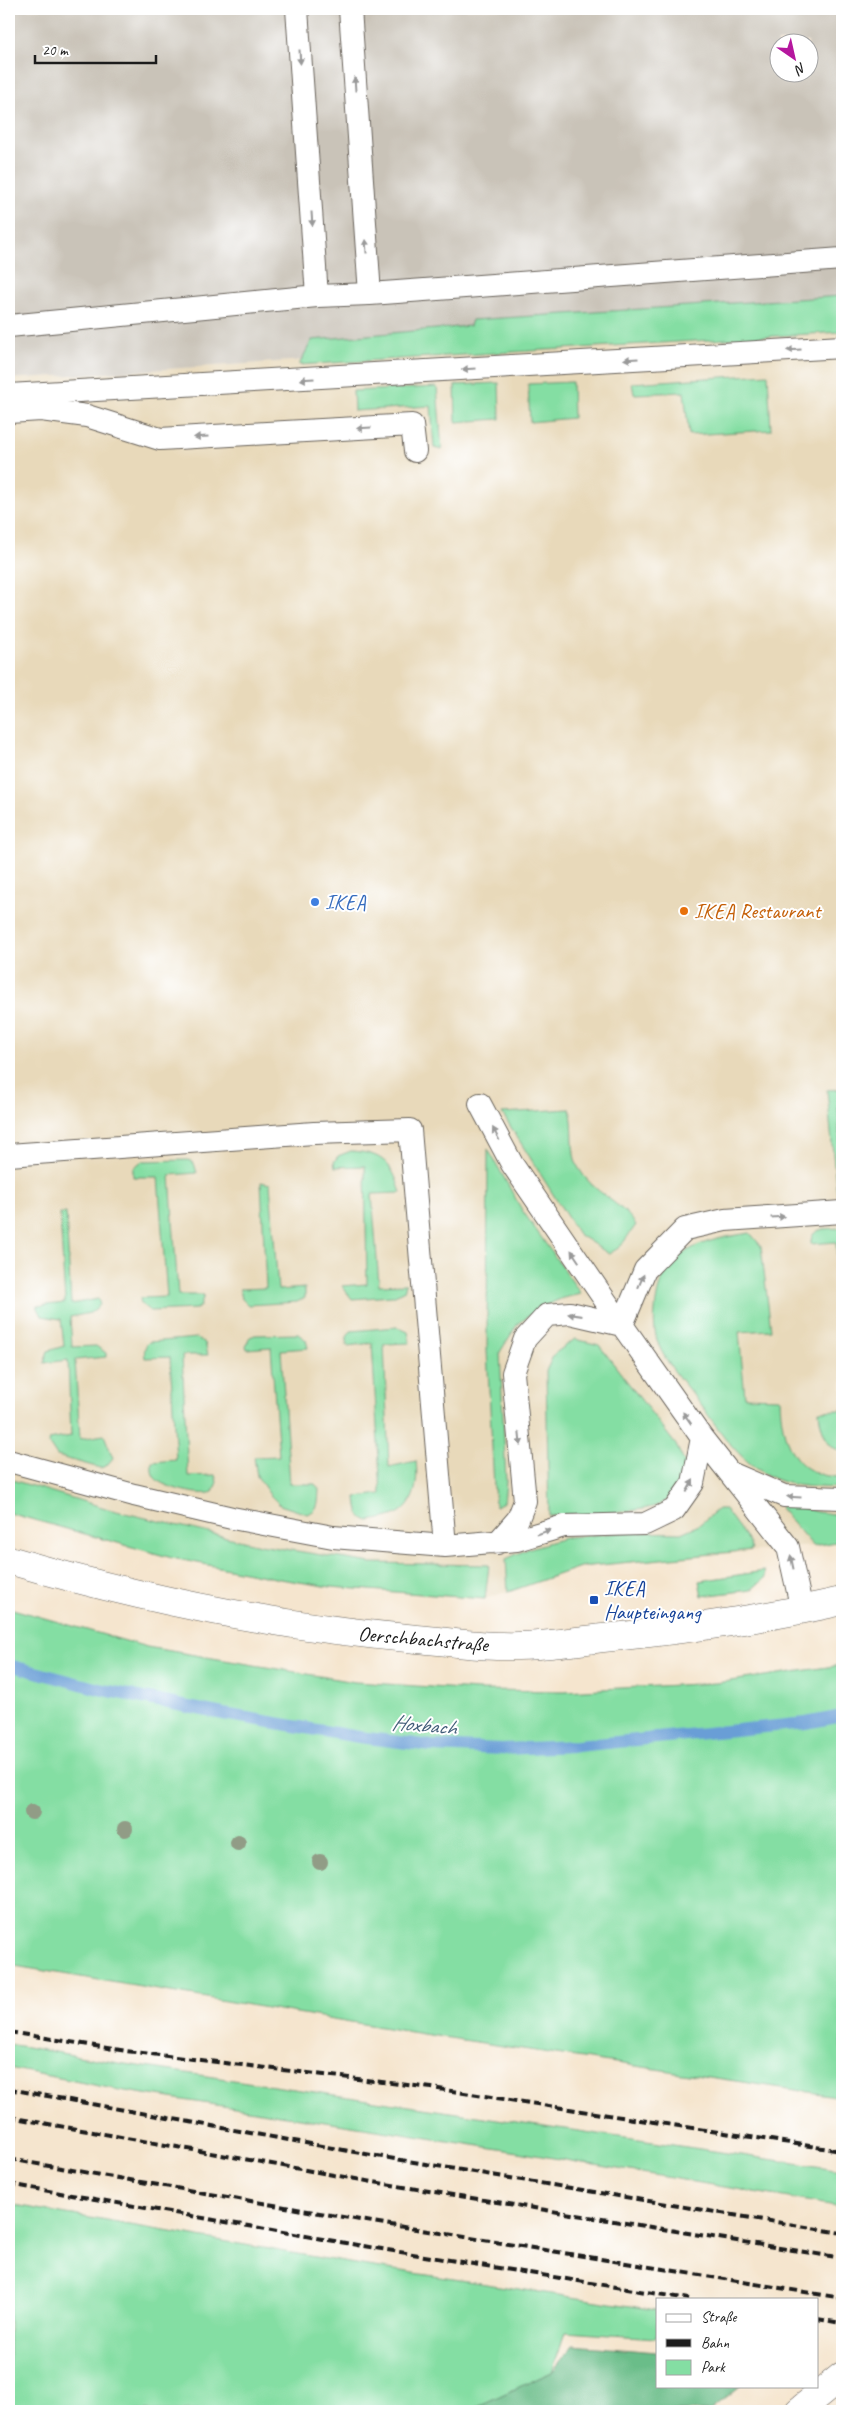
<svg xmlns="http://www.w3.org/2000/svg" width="851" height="2420" font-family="Caveat,sans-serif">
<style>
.built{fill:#e8d9ba}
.industrial{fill:#c9c3b8;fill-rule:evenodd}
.green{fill:#84dea3;stroke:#507d60}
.forest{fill:#6bbd89;stroke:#446c52}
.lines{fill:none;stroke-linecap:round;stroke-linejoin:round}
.stream{stroke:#699ed6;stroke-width:12}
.lane-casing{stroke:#68625a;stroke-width:24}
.secondary-casing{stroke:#68625a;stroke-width:29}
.highway-casing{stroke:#68625a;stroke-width:29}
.lane{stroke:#fff;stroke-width:22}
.secondary{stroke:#fff;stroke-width:28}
.highway{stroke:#fff;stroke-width:28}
.rail{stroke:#1c1c1c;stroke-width:4;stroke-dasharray:8 4;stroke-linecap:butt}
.tree{fill:#919c86}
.oneway{fill:#999}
.shop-dot{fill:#3f7fe0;stroke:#fff;stroke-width:2}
.food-dot{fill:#e8710a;stroke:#fff;stroke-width:2}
.transit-dot{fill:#1a4fb4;stroke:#fff;stroke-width:2}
.labels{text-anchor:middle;stroke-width:4;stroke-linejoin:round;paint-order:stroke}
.shop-label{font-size:21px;fill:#366cbe;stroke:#fff;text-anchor:start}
.food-label{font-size:21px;fill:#c56008;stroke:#fff;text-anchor:start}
.transit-label{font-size:21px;fill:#164399;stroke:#fff;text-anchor:start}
.street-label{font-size:21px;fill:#1c1c1c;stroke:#fff}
.water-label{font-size:22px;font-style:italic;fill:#425d79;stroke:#fff}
</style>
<rect width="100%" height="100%" fill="#fff"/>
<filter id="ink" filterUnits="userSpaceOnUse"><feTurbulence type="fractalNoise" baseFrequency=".02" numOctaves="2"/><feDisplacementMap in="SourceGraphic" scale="10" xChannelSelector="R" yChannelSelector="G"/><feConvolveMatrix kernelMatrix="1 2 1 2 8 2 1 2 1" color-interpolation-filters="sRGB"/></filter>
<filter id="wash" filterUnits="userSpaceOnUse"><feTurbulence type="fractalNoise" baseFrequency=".0096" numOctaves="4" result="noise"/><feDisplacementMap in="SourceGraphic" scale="20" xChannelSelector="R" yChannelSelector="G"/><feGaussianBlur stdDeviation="1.12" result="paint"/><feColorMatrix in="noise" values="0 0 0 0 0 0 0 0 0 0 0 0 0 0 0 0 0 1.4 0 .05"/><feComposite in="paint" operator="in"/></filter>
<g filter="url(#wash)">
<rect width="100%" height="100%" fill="#f5e5ce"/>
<path class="built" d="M 842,326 L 842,1541 L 813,1546 L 580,1567 L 485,1599 L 331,1587 L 280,1579 L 172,1558 L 9,1513 L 9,379 Z"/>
<path class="industrial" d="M 9,9 L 842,9 L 842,326 L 9,379 ZM 778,42 L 808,42 L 808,72 L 778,72 Z"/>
<path class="green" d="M 842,296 L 842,332 L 299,365 L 312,340 L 470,326 L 472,320 Z
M 768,374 L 771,430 L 689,435 L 684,392 L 634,394 L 632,383 Z
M 572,382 L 573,418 L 530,422 L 528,384 Z
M 499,383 L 500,419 L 456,422 L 455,385 Z
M 437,387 L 442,450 L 434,448 L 431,406 L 354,411 L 353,391 Z
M 842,1089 L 842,1107 L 838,1107 L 842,1196 L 837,1197 L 827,1090 Z
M 570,1109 C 575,1126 570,1154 578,1167 C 593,1194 622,1202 636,1225 L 620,1247 L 609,1254 L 578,1234 L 502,1113 Z
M 488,1149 L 522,1210 L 581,1294 L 563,1298 L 539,1308 L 517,1325 L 500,1352 L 506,1482 L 504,1502 L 495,1506 L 487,1350 Z
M 351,1151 C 383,1153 392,1163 401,1193 L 372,1194 L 379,1285 L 406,1284 L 404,1291 L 392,1296 L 352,1299 L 342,1286 L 367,1284 L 365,1166 L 335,1167 L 334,1162 L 338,1156 Z
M 189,1160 L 194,1163 L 197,1173 L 170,1175 L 178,1295 L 204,1295 L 200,1307 L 196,1309 L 150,1311 L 141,1304 L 140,1298 L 167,1297 L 158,1177 L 133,1177 L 133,1168 L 142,1161 Z
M 261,1182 L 270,1184 L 278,1290 L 305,1288 L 305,1298 L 297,1302 L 248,1305 L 242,1299 L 240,1289 L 266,1288 Z
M 66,1213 L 71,1304 L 98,1299 L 100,1305 L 90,1313 L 70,1317 L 72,1347 L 96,1346 L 106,1353 L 106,1357 L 75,1360 L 80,1439 L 104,1435 L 113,1458 L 106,1466 L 100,1468 L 57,1456 L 49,1444 L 49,1440 L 71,1436 L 68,1360 L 44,1363 L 48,1351 L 64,1346 L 61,1319 L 42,1316 L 37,1306 L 65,1303 L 60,1214 Z
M 842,1228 L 842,1242 L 840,1242 L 842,1361 L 836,1242 L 811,1244 C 810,1226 829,1229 842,1228 Z
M 750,1233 L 761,1246 L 771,1330 L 739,1332 L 745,1397 L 780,1398 C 781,1439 793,1478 842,1477 L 842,1488 C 819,1487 797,1488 775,1479 C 740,1463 723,1435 701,1405 C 688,1388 665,1363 658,1343 C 653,1329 654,1317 656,1302 C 663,1249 704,1240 750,1233 Z
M 397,1327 L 408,1332 L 410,1343 L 384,1344 L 389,1467 L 416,1461 C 418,1478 417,1501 400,1512 C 392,1518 378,1519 369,1521 C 357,1518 357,1507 356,1497 L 381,1494 L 372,1343 L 347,1346 L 347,1337 L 351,1331 Z
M 298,1334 L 306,1340 L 308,1348 L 281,1350 L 290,1484 L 315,1484 L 319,1489 C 318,1501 320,1510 307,1514 L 280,1505 L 270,1495 L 257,1476 L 254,1457 L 279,1456 L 271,1347 L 247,1349 L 246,1346 L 250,1337 L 255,1335 Z
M 197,1338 L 205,1343 L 208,1355 L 182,1355 L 188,1476 L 215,1475 L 217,1482 L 213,1492 C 203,1497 163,1488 155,1478 C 151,1473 152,1468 152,1462 L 176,1460 L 170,1357 L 145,1358 C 144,1352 144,1346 149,1342 Z
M 575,1339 L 599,1345 L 676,1445 L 686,1466 C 681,1480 675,1497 661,1504 C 638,1514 576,1514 549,1516 L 546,1371 L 554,1354 Z
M 842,1410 L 842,1451 C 826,1449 820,1425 819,1411 Z
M 9,1479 L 112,1510 L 260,1545 L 371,1563 L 489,1565 L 485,1599 L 331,1587 L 280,1579 L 172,1558 L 9,1513 Z
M 784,1503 L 817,1512 L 842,1515 L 842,1541 L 813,1546 L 780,1508 Z
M 718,1509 L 725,1509 L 749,1542 L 752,1550 L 580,1567 L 508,1592 L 506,1559 L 530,1548 L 568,1537 L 629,1532 L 681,1533 L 699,1525 Z
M 764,1571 L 765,1578 L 751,1590 L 702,1596 L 699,1581 Z
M 9,1608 L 147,1647 L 355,1682 L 477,1690 L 564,1691 L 716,1683 L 842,1665 L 842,2097 L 423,2034 L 9,1965 Z
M 9,2044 L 125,2064 L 842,2170 L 842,2207 L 512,2151 L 119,2090 L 9,2068 Z
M 9,2204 L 355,2264 L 657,2310 L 657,2338 L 565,2332 L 552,2372 L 467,2411 L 9,2411 Z"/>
<path class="forest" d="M 573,2345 L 657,2352 L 657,2386 L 740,2386 L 710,2411 L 467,2411 L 552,2372 Z"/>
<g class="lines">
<path class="stream" d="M 9,1665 L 99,1689 L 223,1714 L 359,1737 L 432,1746 L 502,1749 L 577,1746 L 806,1723 L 842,1716"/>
</g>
</g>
<g filter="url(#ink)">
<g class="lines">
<defs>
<path id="lane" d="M 297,9 L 317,296
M 350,9 L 370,294
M 9,326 L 317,296 L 370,294 L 842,259
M 9,395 L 842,347
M 9,412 L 41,410 L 87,416 L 160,439 L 412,425 L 415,451
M 480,1104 L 512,1164 L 622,1325 L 702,1438 L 788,1547 L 802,1610
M 9,1155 L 314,1133 L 410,1130 L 445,1546
M 622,1325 L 645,1270 L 685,1229 L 725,1220 L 842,1212
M 9,1461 L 134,1495 L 232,1518 L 333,1537 L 445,1546 L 517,1540 L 564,1526 L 645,1524 L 674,1510 L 693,1483 L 702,1438
M 733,1474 L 784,1496 L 842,1498
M 497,1543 L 518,1519 L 525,1501 L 513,1373 L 525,1339 L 547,1315 L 570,1313 L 622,1325"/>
<path id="secondary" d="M 9,1560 C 142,1599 278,1627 417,1639 C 445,1641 473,1646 501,1646 C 535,1647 569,1642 603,1638 C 684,1630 763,1619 842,1601"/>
<path id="highway" d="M 799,2411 L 842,2376"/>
</defs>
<use href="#lane" class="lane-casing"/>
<use href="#secondary" class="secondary-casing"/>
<use href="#highway" class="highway-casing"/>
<use href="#lane" class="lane"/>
<use href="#secondary" class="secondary"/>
<use href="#highway" class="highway"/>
<path class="rail" d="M 9,2032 L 126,2051 L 432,2088 L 842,2151
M 9,2089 L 371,2155 L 842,2233
M 9,2117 L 367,2181 L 842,2258
M 9,2159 L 360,2220 L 842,2298
M 9,2184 L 357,2245 L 689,2299
M 817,2319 L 842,2323"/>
</g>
<g class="tree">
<circle cx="32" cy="1812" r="8"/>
<circle cx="125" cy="1829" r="8"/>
<circle cx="238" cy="1843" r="8"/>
<circle cx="320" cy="1862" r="8"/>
</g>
<defs><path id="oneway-solid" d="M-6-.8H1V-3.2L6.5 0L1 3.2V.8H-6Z" transform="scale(1.25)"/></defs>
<g class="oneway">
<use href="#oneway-solid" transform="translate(300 57) rotate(86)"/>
<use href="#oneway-solid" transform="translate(355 84) rotate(-94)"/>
<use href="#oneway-solid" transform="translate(312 219) rotate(86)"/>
<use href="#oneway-solid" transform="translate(366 246) rotate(-94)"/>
<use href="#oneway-solid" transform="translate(794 350) rotate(177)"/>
<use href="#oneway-solid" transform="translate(631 359) rotate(177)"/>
<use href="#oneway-solid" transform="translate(469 369) rotate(177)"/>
<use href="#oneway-solid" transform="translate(307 379) rotate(177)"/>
<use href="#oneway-solid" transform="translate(364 428) rotate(177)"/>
<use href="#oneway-solid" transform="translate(201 437) rotate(177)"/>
<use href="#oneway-solid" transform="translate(496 1134) rotate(-118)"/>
<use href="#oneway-solid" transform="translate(778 1217) rotate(-4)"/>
<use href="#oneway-solid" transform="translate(575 1256) rotate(-124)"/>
<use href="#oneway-solid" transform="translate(641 1281) rotate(-67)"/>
<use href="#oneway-solid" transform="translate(575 1315) rotate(-172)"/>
<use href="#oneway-solid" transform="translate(687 1418) rotate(-125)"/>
<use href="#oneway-solid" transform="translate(520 1439) rotate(84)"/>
<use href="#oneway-solid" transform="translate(690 1486) rotate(-61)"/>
<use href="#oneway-solid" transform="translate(794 1497) rotate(-177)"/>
<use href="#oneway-solid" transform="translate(544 1532) rotate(-19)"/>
<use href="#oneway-solid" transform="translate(792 1562) rotate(-102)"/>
</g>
</g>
<circle class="shop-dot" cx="315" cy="902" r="5"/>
<circle class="food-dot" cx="684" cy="911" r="5"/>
<rect class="transit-dot" x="589" y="1595" width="10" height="10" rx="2.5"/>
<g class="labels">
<g class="shop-label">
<text x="325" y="909">IKEA</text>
</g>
<g class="food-label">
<text x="694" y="918">IKEA Restaurant</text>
</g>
<g class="transit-label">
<text x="604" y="1595">IKEA<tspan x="604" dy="24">Haupteingang</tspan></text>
</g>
<g class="street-label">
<text transform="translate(423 1639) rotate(5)" y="7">Oerschbachstraße</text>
</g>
<g class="water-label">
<text transform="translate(424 1724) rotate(5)" y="8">Hoxbach</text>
</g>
</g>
<rect width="851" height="2420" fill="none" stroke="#fff" stroke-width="30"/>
<rect x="656" y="2298" width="162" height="90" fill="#ffffff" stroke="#a4a4a4"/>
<rect x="666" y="2314" width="25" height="8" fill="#ffffff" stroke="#a4a4a4"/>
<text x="701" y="2322" font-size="15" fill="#1c1c1c">Straße</text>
<rect x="666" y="2339" width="25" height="8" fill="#1c1c1c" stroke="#a4a4a4"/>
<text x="701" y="2348" font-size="15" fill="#1c1c1c">Bahn</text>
<rect x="666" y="2360" width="25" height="15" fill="#84dea3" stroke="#a4a4a4"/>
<text x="701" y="2372" font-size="15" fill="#1c1c1c">Park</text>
<g transform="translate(794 58) rotate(146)"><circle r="24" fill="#ffffff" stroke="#a4a4a4"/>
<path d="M0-4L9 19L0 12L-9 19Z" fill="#b5179e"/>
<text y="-8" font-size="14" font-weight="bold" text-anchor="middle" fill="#1c1c1c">N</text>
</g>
<path d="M35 55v8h121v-8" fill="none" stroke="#1c1c1c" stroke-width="2.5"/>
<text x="42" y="55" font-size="15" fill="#1c1c1c" stroke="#ffffff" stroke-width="4" paint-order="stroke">20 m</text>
</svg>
